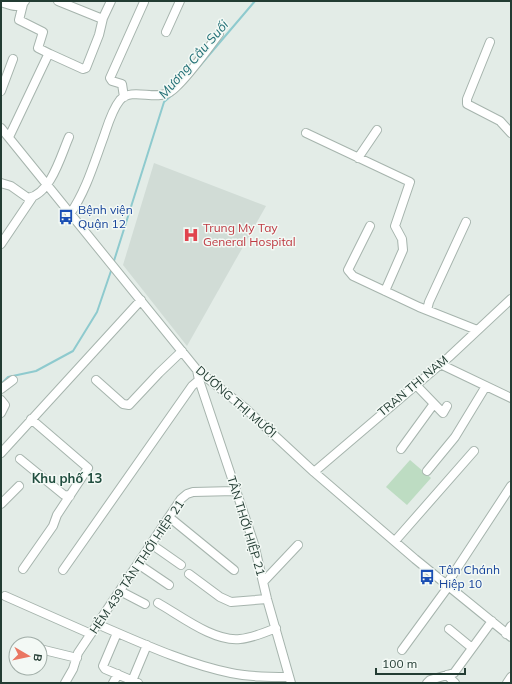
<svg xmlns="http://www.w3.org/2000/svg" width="512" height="684" font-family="Mulish,sans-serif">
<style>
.built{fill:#d1dcd6}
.green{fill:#bddcc2}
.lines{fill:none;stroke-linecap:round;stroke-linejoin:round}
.stream{stroke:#8ecace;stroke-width:2}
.minor-casing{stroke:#a6b4ad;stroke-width:10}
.minor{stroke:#fff;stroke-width:8}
.labels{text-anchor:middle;stroke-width:3;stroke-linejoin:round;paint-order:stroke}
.transit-label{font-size:12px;fill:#164399;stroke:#f3f9f5;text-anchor:start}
.health-label{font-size:12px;fill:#be3a42;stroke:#f3f9f5;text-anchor:start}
.street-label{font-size:12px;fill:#233c33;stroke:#f3f9f5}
.water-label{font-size:13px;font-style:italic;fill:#216f75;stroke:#f3f9f5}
.neighbourhood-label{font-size:13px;font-weight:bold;fill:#204d3e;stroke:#f3f9f5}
</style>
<rect width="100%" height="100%" fill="#e3ece7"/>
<path class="built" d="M 154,163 L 266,206 L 187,346 L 123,265 Z"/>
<path class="green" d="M 410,460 L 431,478 L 407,505 L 386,487 Z"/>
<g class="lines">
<path class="stream" d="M 198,68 L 255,1
M 113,264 L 164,102 L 172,95
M 1,384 L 8,377 L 36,371 L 73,351 L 97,312 L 112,268"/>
<defs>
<path id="minor" d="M 58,1 L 100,18 L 103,18 L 111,1
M 1,2 C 10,5 19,10 25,1
M 23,4 L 19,20 L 43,32 L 38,48 L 50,54
M 166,32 L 180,1
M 490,42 L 467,99 L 467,104 L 500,121 L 511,133
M 1,91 L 13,59
M 124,97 L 122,84 L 112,81 L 110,78 L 144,2
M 1,128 L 197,370 L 245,408 L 314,472 L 415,559 L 511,637
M 306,133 L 410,182 L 395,226 L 402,239 L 403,250 L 385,291
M 9,137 L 48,55 L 50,54 L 83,69 L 86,68 L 99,35 L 103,18
M 358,158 L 377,130
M 1,183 L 11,186 L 28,198 C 51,194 61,155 69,137
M 70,214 C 86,191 94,163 104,136 C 108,124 112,110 120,100 C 132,87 155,101 170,92 C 184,83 208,48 219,34
M 370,226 L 348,270 L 353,276 L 419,307 L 477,330
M 1,244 L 32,198
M 427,310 L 429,302 L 466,222
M 440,364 L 511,398
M 197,370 L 199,380 L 254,544 L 267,599 L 291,683
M 96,380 L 123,404 L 129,405 L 159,373 L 182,351
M 415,384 L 443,413 L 447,406
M 1,389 L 13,380
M 1,400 L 5,405 L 1,413
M 401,449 L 433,405
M 1,453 L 141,300
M 20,459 L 64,495 L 70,496
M 427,471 L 455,437 L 486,386
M 314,472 L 449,357 L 511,299
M 1,504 L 19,486
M 169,517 L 234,570
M 395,541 L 474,451
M 151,544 L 181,565
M 138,564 L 169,585
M 23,569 L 53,526 L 57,515 L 88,468 L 31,419
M 63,570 L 192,386 L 199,380
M 189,574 L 220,597 L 231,602 L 267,599
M 264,581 L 298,545
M 446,585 L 511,486
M 120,591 L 145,604
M 5,596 L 91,634
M 158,603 C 181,616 214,642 240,639 C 252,638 264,633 276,628
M 97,624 C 139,642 186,664 231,673 C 250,677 269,677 289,677
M 449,629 L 472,648
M 117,633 L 103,666 L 105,669 L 138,683
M 506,634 L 511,626
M 40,649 L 77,658
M 402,650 L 448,587
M 447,675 L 455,683
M 132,681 L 147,645
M 65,683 L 73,669 L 78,653 L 181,499 L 187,494 L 193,492 L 235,491
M 113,683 L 118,674
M 427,683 L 430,680 L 454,673 L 492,621
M 507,683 L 511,677"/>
</defs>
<use href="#minor" class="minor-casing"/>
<use href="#minor" class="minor"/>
</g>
<defs>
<symbol id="bus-bare" viewBox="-9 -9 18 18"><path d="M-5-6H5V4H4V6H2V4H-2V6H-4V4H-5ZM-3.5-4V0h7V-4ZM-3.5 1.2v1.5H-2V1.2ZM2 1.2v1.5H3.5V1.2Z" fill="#1a4fb4" stroke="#f3f9f5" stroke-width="2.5" paint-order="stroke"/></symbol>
<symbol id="hospital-bare" viewBox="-9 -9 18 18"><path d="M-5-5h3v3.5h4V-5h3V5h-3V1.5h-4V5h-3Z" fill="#e0444e" stroke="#f3f9f5" stroke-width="2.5" paint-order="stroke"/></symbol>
</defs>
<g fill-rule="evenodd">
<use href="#bus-bare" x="55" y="206" width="22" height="22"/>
<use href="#hospital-bare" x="180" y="224" width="22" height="22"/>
<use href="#bus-bare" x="416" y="566" width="22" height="22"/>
</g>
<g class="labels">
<g class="transit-label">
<text x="78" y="214">Bệnh viện<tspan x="78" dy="14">Quận 12</tspan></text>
<text x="439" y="574">Tân Chánh<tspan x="439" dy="14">Hiệp 10</tspan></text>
</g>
<g class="health-label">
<text x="203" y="232">Trung My Tay<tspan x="203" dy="14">General Hospital</tspan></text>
</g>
<g class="street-label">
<text transform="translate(413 386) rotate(-40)" y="4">TRAN THI NAM</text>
<text transform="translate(236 402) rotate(41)" y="4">DƯƠNG THỊ MƯỜI</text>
<text transform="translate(246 526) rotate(73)" y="4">TÂN THỚI HIỆP 21</text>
<text transform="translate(137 567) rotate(-56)" y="4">HẺM 439 TÂN THỚI HIỆP 21</text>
</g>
<g class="water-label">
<text transform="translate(193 59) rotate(-49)" y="5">Mương Cầu Suối</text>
</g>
<g class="neighbourhood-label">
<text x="67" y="483">Khu phố 13</text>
</g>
</g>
<rect width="512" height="684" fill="none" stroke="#233c33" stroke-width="4"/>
<g transform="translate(28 656) rotate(99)"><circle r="19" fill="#f3f9f5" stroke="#a0ada7"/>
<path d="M0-3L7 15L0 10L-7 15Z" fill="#ea7762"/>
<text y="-6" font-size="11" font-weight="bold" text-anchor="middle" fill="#233c33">B</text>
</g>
<path d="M376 668v6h89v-6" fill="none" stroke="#233c33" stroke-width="2"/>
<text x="382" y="668" font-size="12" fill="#233c33" stroke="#f3f9f5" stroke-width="3" paint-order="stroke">100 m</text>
</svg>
